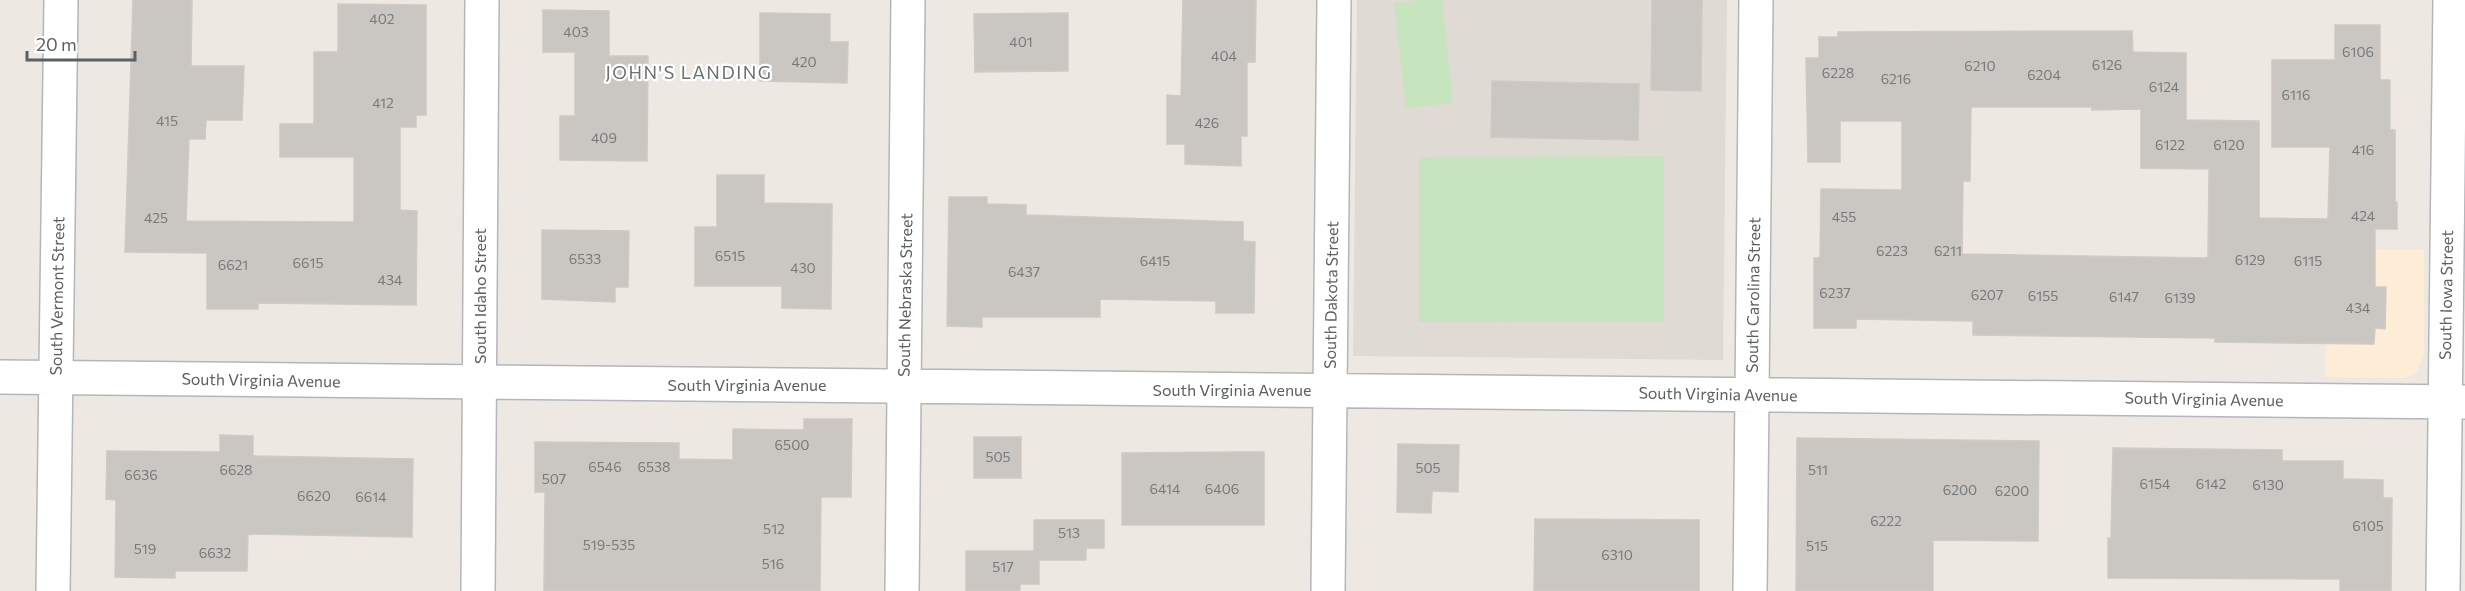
<svg xmlns="http://www.w3.org/2000/svg" width="2465" height="591" font-family="Commissioner,sans-serif">
<style>
.commercial{fill:#feedd6}
.education{fill:#dfdad3}
.green{fill:#c6e5be}
.building{fill:#cac6c1;stroke:#d2c9c0;stroke-width:1.5;fill-rule:evenodd}
.lines{fill:none;stroke-linecap:round;stroke-linejoin:round}
.minor-casing{stroke:#b3b6ba;stroke-width:36}
.minor{stroke:#fff;stroke-width:33}
.labels{text-anchor:middle;stroke-width:4.5;stroke-linejoin:round;paint-order:stroke}
.number-label{font-size:14px;fill:#767a7a}
.street-label{font-size:16px;fill:#5a6063;stroke:#fff}
.neighbourhood-label{font-size:18px;letter-spacing:1.5px;fill:#6b7275;stroke:#fff}
</style>
<rect width="100%" height="100%" fill="#ede9e2"/>
<path class="commercial" d="M 2327,250 L 2424,250 L 2424,355 L 2416,373 L 2405,378 L 2325,377 Z"/>
<path class="education" d="M 1357,0 L 1727,0 L 1723,360 L 1353,356 Z"/>
<path class="green" d="M 1419,0 L 1442,0 L 1453,103 L 1406,108 L 1394,3 Z
M 1664,156 L 1664,321 L 1419,322 L 1419,157 Z"/>
<path class="building" d="M 133,0 L 192,0 L 191,66 L 244,66 L 242,120 L 206,120 L 205,139 L 189,139 L 186,221 L 354,222 L 354,157 L 280,157 L 280,124 L 314,124 L 314,52 L 338,52 L 338,4 L 426,5 L 426,115 L 416,115 L 416,127 L 400,127 L 400,210 L 417,211 L 416,305 L 258,303 L 258,309 L 207,309 L 207,253 L 125,252 Z
M 1183,0 L 1256,0 L 1255,62 L 1247,62 L 1247,136 L 1241,136 L 1241,166 L 1185,164 L 1185,144 L 1167,144 L 1167,95 L 1181,96 Z
M 1652,0 L 1702,0 L 1701,91 L 1651,90 Z
M 543,10 L 609,11 L 609,56 L 648,56 L 647,161 L 560,160 L 560,116 L 575,116 L 575,52 L 543,52 Z
M 760,13 L 830,14 L 830,42 L 848,42 L 847,83 L 760,81 Z
M 1068,13 L 1068,71 L 975,72 L 974,14 Z
M 2335,25 L 2380,25 L 2380,80 L 2390,80 L 2390,130 L 2395,130 L 2395,202 L 2397,202 L 2397,229 L 2375,229 L 2375,287 L 2386,287 L 2385,329 L 2375,328 L 2374,344 L 2215,342 L 2215,338 L 1973,335 L 1973,321 L 1856,319 L 1856,328 L 1814,328 L 1814,258 L 1820,258 L 1821,189 L 1902,190 L 1902,121 L 1840,121 L 1840,162 L 1808,162 L 1806,58 L 1819,58 L 1819,37 L 1838,37 L 1838,32 L 2132,31 L 2133,52 L 2186,53 L 2186,120 L 2259,121 L 2259,218 L 2328,219 L 2330,147 L 2272,147 L 2272,60 L 2335,60 ZM 1971,107 L 2092,107 L 2092,110 L 2141,109 L 2141,168 L 2209,169 L 2208,258 L 1962,254 L 1963,181 L 1970,181 Z
M 1492,81 L 1639,84 L 1638,140 L 1491,137 Z
M 717,175 L 764,175 L 764,203 L 832,204 L 831,309 L 782,308 L 782,286 L 695,286 L 695,227 L 717,227 Z
M 949,197 L 987,197 L 987,204 L 1026,205 L 1026,215 L 1243,222 L 1243,241 L 1255,242 L 1254,313 L 1216,313 L 1216,301 L 1100,299 L 1100,317 L 982,317 L 982,327 L 947,326 Z
M 542,230 L 629,231 L 628,287 L 615,287 L 615,302 L 542,299 Z
M 804,419 L 852,419 L 851,497 L 821,497 L 820,591 L 544,591 L 545,492 L 535,492 L 535,442 L 679,443 L 679,459 L 733,460 L 733,429 L 804,430 Z
M 220,435 L 253,436 L 253,456 L 413,459 L 412,537 L 248,534 L 247,571 L 175,571 L 175,578 L 115,577 L 116,500 L 106,499 L 107,451 L 220,452 Z
M 974,437 L 1021,437 L 1021,478 L 974,478 Z
M 1797,438 L 2039,441 L 2038,541 L 1933,540 L 1933,591 L 1796,591 Z
M 1398,444 L 1459,445 L 1458,492 L 1432,491 L 1431,513 L 1397,512 Z
M 2113,448 L 2282,450 L 2282,461 L 2343,461 L 2343,479 L 2383,480 L 2383,498 L 2392,498 L 2391,591 L 2340,591 L 2340,579 L 2108,578 L 2108,538 L 2111,538 Z
M 1236,452 L 1264,452 L 1264,525 L 1122,525 L 1122,453 Z
M 1535,519 L 1699,520 L 1699,591 L 1534,591 Z
M 1034,520 L 1104,520 L 1104,548 L 1086,548 L 1086,560 L 1039,560 L 1039,584 L 1020,584 L 1020,591 L 966,591 L 966,551 L 1034,551 Z"/>
<g class="lines">
<defs>
<path id="minor" d="M 0,377 L 2465,402
M 53,591 L 61,0
M 478,591 L 482,0
M 902,591 L 908,0
M 1328,591 L 1334,0
M 1750,591 L 1756,0
M 2443,591 L 2450,0"/>
</defs>
<use href="#minor" class="minor-casing"/>
<use href="#minor" class="minor"/>
</g>
<g class="labels">
<g class="number-label">
<text x="382" y="24">402</text>
<text x="576" y="37">403</text>
<text x="1021" y="47">401</text>
<text x="2358" y="57">6106</text>
<text x="1224" y="61">404</text>
<text x="804" y="67">420</text>
<text x="2107" y="70">6126</text>
<text x="1980" y="71">6210</text>
<text x="1838" y="78">6228</text>
<text x="2044" y="80">6204</text>
<text x="1896" y="84">6216</text>
<text x="2164" y="92">6124</text>
<text x="2296" y="100">6116</text>
<text x="383" y="108">412</text>
<text x="167" y="126">415</text>
<text x="1207" y="128">426</text>
<text x="604" y="143">409</text>
<text x="2170" y="150">6122</text>
<text x="2229" y="150">6120</text>
<text x="2363" y="155">416</text>
<text x="2363" y="221">424</text>
<text x="1844" y="222">455</text>
<text x="156" y="223">425</text>
<text x="1892" y="256">6223</text>
<text x="1948" y="256">6211</text>
<text x="730" y="261">6515</text>
<text x="585" y="264">6533</text>
<text x="2250" y="265">6129</text>
<text x="1155" y="266">6415</text>
<text x="2308" y="266">6115</text>
<text x="308" y="268">6615</text>
<text x="233" y="270">6621</text>
<text x="803" y="273">430</text>
<text x="1024" y="277">6437</text>
<text x="390" y="285">434</text>
<text x="1835" y="298">6237</text>
<text x="1987" y="300">6207</text>
<text x="2043" y="301">6155</text>
<text x="2124" y="302">6147</text>
<text x="2180" y="303">6139</text>
<text x="2358" y="313">434</text>
<text x="792" y="450">6500</text>
<text x="998" y="462">505</text>
<text x="605" y="472">6546</text>
<text x="654" y="472">6538</text>
<text x="1428" y="473">505</text>
<text x="236" y="475">6628</text>
<text x="1818" y="475">511</text>
<text x="141" y="480">6636</text>
<text x="554" y="484">507</text>
<text x="2155" y="489">6154</text>
<text x="2211" y="489">6142</text>
<text x="2268" y="490">6130</text>
<text x="1165" y="494">6414</text>
<text x="1222" y="494">6406</text>
<text x="1960" y="495">6200</text>
<text x="2012" y="496">6200</text>
<text x="314" y="501">6620</text>
<text x="371" y="502">6614</text>
<text x="1886" y="526">6222</text>
<text x="2368" y="531">6105</text>
<text x="774" y="534">512</text>
<text x="1069" y="538">513</text>
<text x="609" y="550">519-535</text>
<text x="1817" y="551">515</text>
<text x="145" y="554">519</text>
<text x="215" y="558">6632</text>
<text x="1617" y="560">6310</text>
<text x="773" y="569">516</text>
<text x="1003" y="572">517</text>
</g>
<g class="street-label">
<text transform="translate(905 295) rotate(-89)" y="6">South Nebraska Street</text>
<text transform="translate(1331 295) rotate(-89)" y="6">South Dakota Street</text>
<text transform="translate(1753 295) rotate(-89)" y="6">South Carolina Street</text>
<text transform="translate(2446 295) rotate(-89)" y="6">South Iowa Street</text>
<text transform="translate(57 296) rotate(-89)" y="6">South Vermont Street</text>
<text transform="translate(480 296) rotate(-90)" y="6">South Idaho Street</text>
<text transform="translate(261 380) rotate(1)" y="6">South Virginia Avenue</text>
<text x="747" y="391">South Virginia Avenue</text>
<text x="1232" y="396">South Virginia Avenue</text>
<text transform="translate(1718 394) rotate(1)" y="6">South Virginia Avenue</text>
<text transform="translate(2204 399) rotate(1)" y="6">South Virginia Avenue</text>
</g>
<g class="neighbourhood-label">
<text x="689" y="79">JOHN'S LANDING</text>
</g>
</g>
<path d="M27 51v9h108v-9" fill="none" stroke="#5a6063" stroke-width="3"/>
<text x="36" y="51" font-size="18" fill="#5a6063" stroke="#ffffff" stroke-width="4.5" paint-order="stroke">20 m</text>
</svg>
